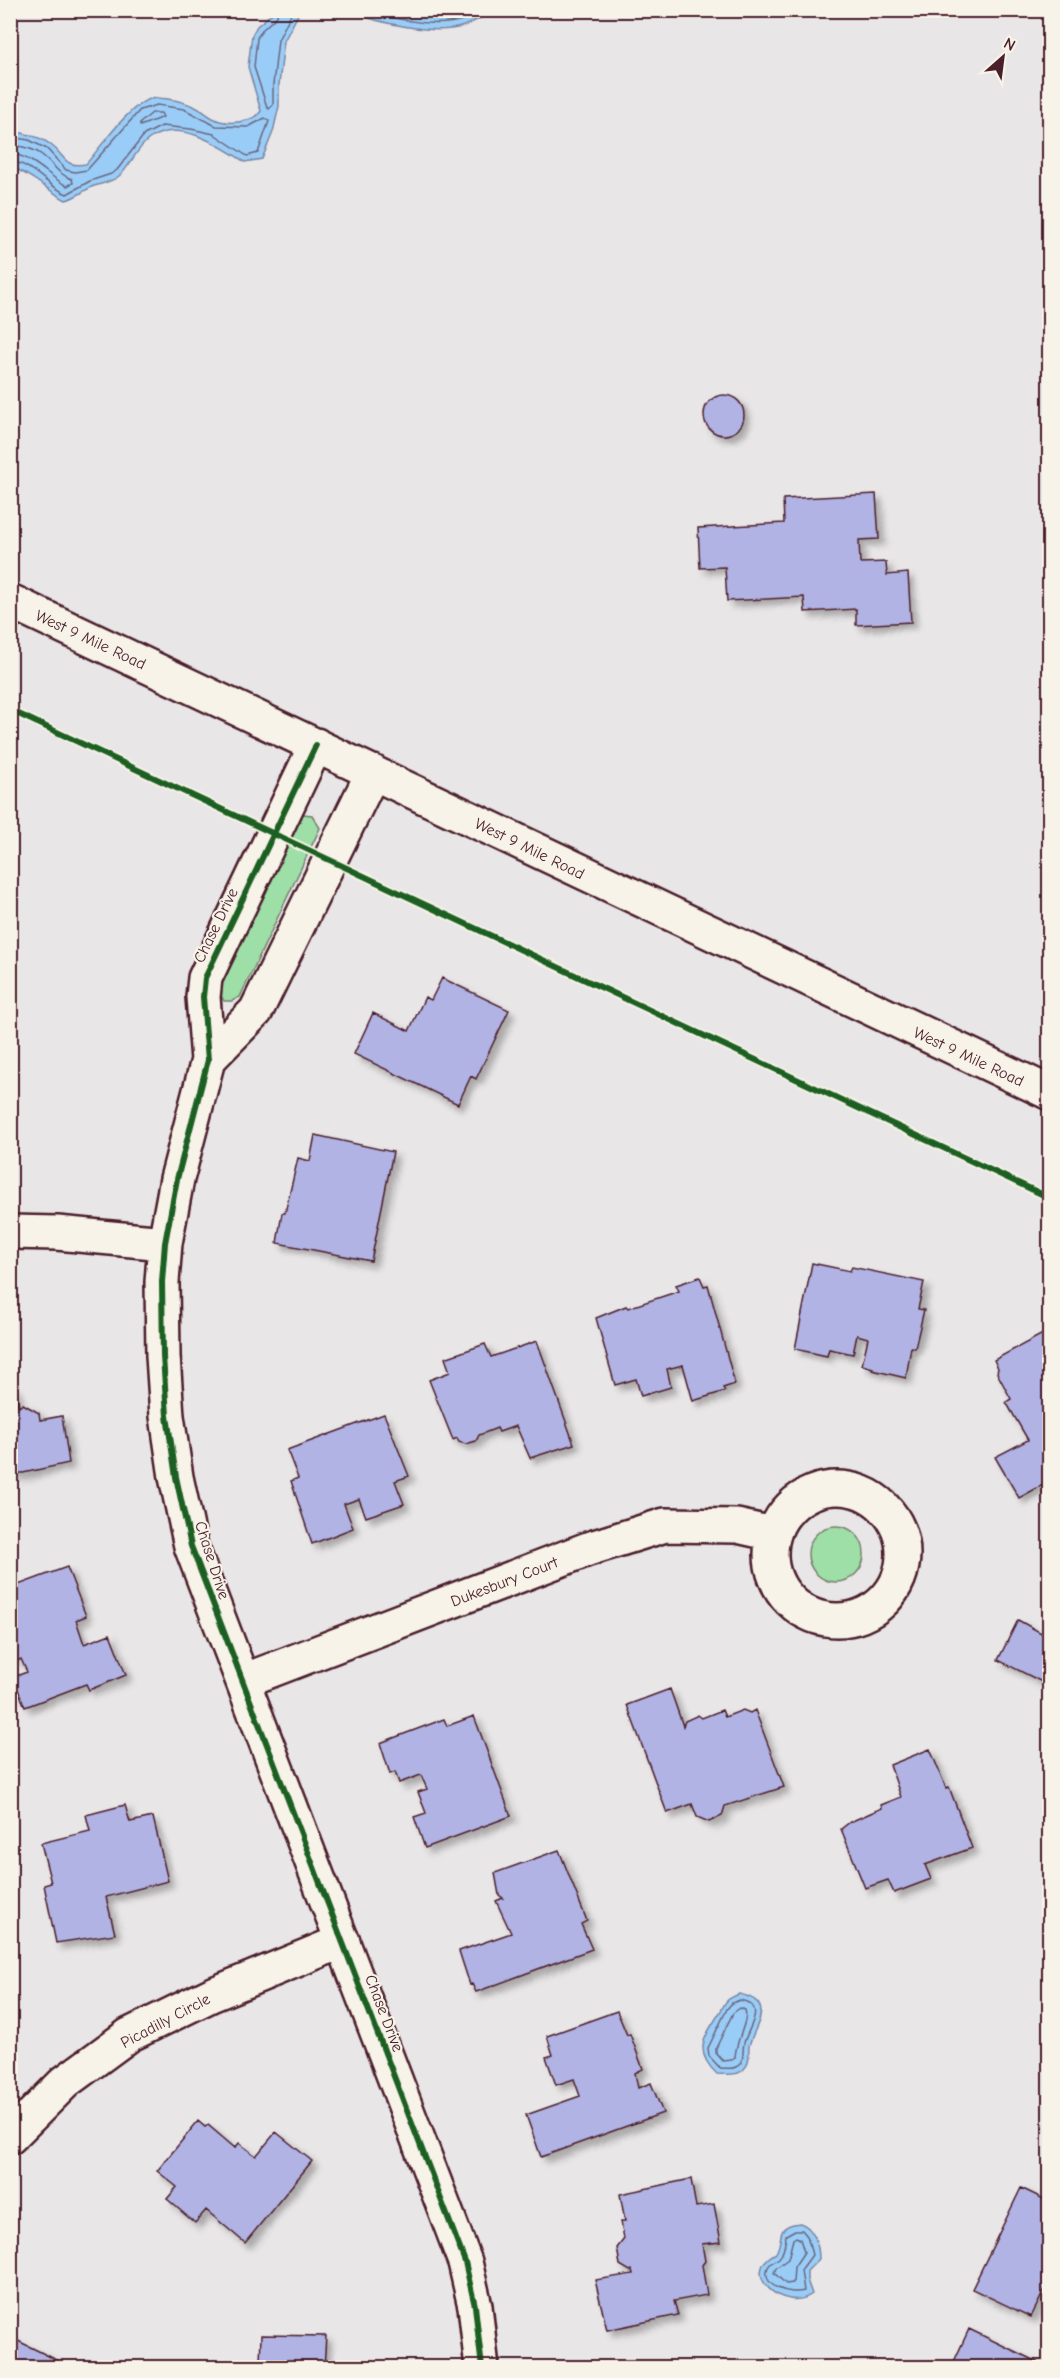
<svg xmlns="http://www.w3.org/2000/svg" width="1060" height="2378" font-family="'Comic Neue',sans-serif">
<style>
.green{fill:#9edea7;stroke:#747e69;stroke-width:1.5}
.water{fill:#99cdf7;stroke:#7987a5;stroke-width:1.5}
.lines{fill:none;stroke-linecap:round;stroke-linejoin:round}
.shore{stroke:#6a657d;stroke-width:1.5}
.building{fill:#b0b3e4;stroke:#4a1f2b;stroke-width:1.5;filter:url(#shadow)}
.minor-casing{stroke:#4a1f2b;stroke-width:38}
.minor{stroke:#f7f3e8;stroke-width:33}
.cycleway-casing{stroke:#f7f3e8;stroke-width:10}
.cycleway{stroke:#1b5e20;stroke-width:6}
.labels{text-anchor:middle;stroke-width:4.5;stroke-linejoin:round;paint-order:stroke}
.street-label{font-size:16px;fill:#4a1f2b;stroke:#f7f3e8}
</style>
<defs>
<filter id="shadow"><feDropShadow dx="5.5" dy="5.5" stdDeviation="3" flood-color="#0004"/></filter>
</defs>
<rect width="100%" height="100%" fill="#e9e6e7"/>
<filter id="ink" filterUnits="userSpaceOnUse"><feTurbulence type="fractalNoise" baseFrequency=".0167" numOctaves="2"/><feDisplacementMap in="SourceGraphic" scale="12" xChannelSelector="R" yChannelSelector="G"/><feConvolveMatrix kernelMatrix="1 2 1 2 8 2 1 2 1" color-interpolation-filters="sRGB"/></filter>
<g filter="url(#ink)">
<path class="green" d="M 303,814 L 312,815 L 320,828 L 240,997 L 232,1001 L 224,1001 L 216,986 L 297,817 Z
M808 1554a28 28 0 1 1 56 0a28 28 0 1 1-56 0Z"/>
<path class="water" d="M 275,11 L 300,11 L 284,41 L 279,85 L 279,106 L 273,132 L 262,159 L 245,162 C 219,145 178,117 148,140 C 136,149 131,166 119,176 C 112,182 103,183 94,186 C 84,190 77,197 66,200 C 47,190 31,174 11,167 L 11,131 C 24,133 40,136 51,145 C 66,156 63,168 86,164 C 101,147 129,105 150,99 C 164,96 187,102 199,109 C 205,112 209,117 215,119 C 226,125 254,123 261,111 L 248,67 L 252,35 L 257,26 Z
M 351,11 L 493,11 C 484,16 474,22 464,26 C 437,36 376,23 351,11 Z
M 739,1994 C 777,2002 755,2024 749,2046 C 748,2054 751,2062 744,2069 C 738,2076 726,2074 717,2074 C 694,2052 703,2039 717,2017 C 726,2004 722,2001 739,1994 Z
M 800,2223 C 814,2227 819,2246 819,2259 L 807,2271 L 807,2280 L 812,2294 C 786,2314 736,2274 776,2253 C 785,2236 774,2226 800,2223 Z"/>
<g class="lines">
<path class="shore" d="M 278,10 L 277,16 L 262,30 L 257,38 L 254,67 L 267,107 L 269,109 L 273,105 L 273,85 L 278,40 L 293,10
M 365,10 C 390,18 433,28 459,21 C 466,19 473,14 480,10
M 395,10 C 412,15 449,19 465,10
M 152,113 L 161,113 L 163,117 L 140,126 L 140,123 Z
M 10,137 L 29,140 L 47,149 L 66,170 L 75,172 L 87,170 L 140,110 L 157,105 L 184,109 L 216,126 L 248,127 L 265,118 L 269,121 L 258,153 L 247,156 L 214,134 L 191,129 L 162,126 L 144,135 L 117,170 L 111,174 L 90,181 L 67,194 C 47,186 33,164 10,161
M 10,145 C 22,146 33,148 42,155 C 54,164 57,174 72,179 L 73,183 L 67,186 C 48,176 32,155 10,154
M 740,2000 C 768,2006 748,2027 744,2043 C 742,2050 745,2060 739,2065 C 734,2070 726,2068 720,2068 L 709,2056 L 708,2048 L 727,2009 L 732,2003 Z
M 740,2008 L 745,2010 C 749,2021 735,2041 735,2058 L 732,2060 L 723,2061 L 716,2053 L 716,2048 L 733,2013 Z
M 795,2230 L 802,2230 L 807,2236 L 812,2255 L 801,2270 L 804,2291 C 790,2295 760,2287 768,2267 C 771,2261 775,2262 779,2258 C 785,2252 785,2242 786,2235 Z
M 796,2237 L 800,2239 L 804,2252 L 794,2267 L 793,2283 L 786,2284 L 774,2273 L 776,2268 L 788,2259 L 793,2239 Z"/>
</g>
<path class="building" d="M704 415a20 20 0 1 1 40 0a20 20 0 1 1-40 0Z
M 876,494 L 879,539 L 859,540 L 860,563 L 886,562 L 887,575 L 908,573 L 911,622 L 856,625 L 856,609 L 805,612 L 804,597 L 727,601 L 725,567 L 700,568 L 698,528 L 784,523 L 783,499 Z
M 442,978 L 509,1010 L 476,1079 L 471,1076 L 458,1104 L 354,1054 L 373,1013 L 409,1031 L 425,997 L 431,1000 Z
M 315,1135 L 393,1152 L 371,1261 L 277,1243 L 282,1213 L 285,1213 L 298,1158 L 310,1161 Z
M 812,1263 L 850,1271 L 852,1267 L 924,1282 L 918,1309 L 924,1310 L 915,1348 L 911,1347 L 906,1378 L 872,1370 L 873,1368 L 862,1365 L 868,1338 L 857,1335 L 853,1354 L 829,1349 L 827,1356 L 795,1349 Z
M 700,1277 L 704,1286 L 708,1285 L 735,1384 L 723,1388 L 725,1391 L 693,1401 L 683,1365 L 667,1369 L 671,1387 L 641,1396 L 636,1379 L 615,1385 L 596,1318 L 626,1306 L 628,1308 L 679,1291 L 676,1285 Z
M 1050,1330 L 1050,1481 L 1019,1498 L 995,1457 L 1028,1440 L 1006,1402 L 1011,1399 L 997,1373 L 998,1368 L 994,1360 Z
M 537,1341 L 574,1444 L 530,1458 L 516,1426 L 499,1432 L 497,1428 L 479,1435 L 476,1441 L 466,1444 L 459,1442 L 457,1438 L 453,1440 L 429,1380 L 450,1372 L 445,1358 L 485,1344 L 491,1357 Z
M 10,1387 L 15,1387 L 19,1407 L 23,1404 L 39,1413 L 40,1420 L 62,1416 L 69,1463 L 23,1473 L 10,1473 Z
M 384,1414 L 409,1476 L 395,1481 L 404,1504 L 366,1517 L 359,1499 L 344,1504 L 353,1528 L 312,1544 L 291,1481 L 298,1478 L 287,1450 Z
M 67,1567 L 86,1616 L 76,1620 L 84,1644 L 110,1634 L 126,1675 L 89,1690 L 86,1684 L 25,1707 L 13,1677 L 27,1672 L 21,1659 L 17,1661 L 10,1644 L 10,1588 Z
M 1018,1620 L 1043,1634 L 1050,1621 L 1050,1686 L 998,1660 Z
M 670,1689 L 683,1726 L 685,1721 L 698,1715 L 702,1718 L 722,1710 L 725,1717 L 743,1710 L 750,1713 L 755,1710 L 784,1787 L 725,1806 L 722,1816 L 709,1822 L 697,1817 L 692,1804 L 667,1813 L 627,1705 Z
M 474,1716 L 511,1816 L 425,1848 L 414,1817 L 426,1813 L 418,1792 L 427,1789 L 421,1775 L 399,1783 L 395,1772 L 390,1774 L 380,1743 L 444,1719 L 447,1726 Z
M 930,1749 L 946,1788 L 949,1787 L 972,1848 L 925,1865 L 931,1879 L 894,1893 L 888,1880 L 865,1888 L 841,1829 L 850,1822 L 882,1808 L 881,1805 L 901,1797 L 890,1765 Z
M 125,1805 L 130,1822 L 153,1817 L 168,1881 L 106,1897 L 115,1934 L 56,1943 L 44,1885 L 51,1883 L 41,1843 L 90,1831 L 86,1815 Z
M 559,1850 L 587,1921 L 581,1924 L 592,1949 L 476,1992 L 472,1984 L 470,1985 L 459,1951 L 511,1933 L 496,1901 L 503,1898 L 499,1895 L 495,1873 Z
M 617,2011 L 627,2035 L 630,2034 L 643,2069 L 635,2073 L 638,2088 L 651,2083 L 663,2113 L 541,2157 L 526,2115 L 580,2096 L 574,2079 L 556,2085 L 546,2057 L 553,2055 L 547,2036 Z
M 198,2121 L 205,2127 L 208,2125 L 235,2148 L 239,2143 L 256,2156 L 276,2132 L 312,2161 L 245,2243 L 206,2210 L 195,2223 L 167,2199 L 177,2187 L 157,2171 Z
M 691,2179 L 696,2207 L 714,2204 L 721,2242 L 702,2244 L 705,2261 L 702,2265 L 707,2295 L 674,2301 L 678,2315 L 607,2330 L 595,2280 L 633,2274 L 632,2270 L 630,2271 L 620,2265 L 617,2248 L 624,2239 L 621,2221 L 625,2221 L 620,2194 Z
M 1021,2188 L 1050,2202 L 1050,2279 L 1031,2317 L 972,2289 Z
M 969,2329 L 1037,2362 L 1035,2368 L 951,2368 Z
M 261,2335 L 326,2336 L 324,2368 L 243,2368 L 244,2361 L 260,2362 Z
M 10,2337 L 73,2368 L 10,2368 Z"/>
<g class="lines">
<defs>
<path id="minor" d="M 10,601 L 1050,1093
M 316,745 L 205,978 L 203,997 L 208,1060 L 177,1179 L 165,1243 L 162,1282 L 163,1356 L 167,1416 L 176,1477 L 191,1546 L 465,2262 L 475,2306 L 482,2368
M 208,1060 L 256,1011 L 373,772
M 10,1232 L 57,1233 L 165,1243
M771 1554a66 66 0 1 1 132 0a66 66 0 1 1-132 0Z
M 243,1681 L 588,1549 L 665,1525 L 737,1526 L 773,1534
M 10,2137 L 65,2082 L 129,2035 L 211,1995 L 343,1941"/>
</defs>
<use href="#minor" class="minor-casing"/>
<use href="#minor" class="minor"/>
<defs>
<path id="cycleway" d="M 10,710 L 1050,1198
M 316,745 L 205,978 L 203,997 L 208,1060 L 177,1179 L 165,1243 L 162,1282 L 163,1356 L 167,1416 L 176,1477 L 191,1546 L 465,2262 L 475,2306 L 482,2368"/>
</defs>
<use href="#cycleway" class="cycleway-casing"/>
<use href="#cycleway" class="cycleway"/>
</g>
</g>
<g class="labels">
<g class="street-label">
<text transform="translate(91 639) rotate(25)" y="6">West 9 Mile Road</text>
<text transform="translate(530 848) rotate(26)" y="6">West 9 Mile Road</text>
<text transform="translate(215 925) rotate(-64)" y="6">Chase Drive</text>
<text transform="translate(969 1056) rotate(25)" y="6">West 9 Mile Road</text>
<text transform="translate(213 1560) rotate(72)" y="6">Chase Drive</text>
<text transform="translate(504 1581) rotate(-21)" y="6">Dukesbury Court</text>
<text transform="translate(385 2013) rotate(69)" y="6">Chase Drive</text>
<text transform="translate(165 2020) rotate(-28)" y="6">Picadilly Circle</text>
</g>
</g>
<rect width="1060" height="2378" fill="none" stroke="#f7f3e8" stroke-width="36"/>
<rect x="18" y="18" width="1024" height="2342" fill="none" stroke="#4a1f2b" stroke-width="2" filter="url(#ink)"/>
<g transform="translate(1003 57) rotate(28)" stroke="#f7f3e8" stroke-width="4.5" paint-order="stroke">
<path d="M0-4.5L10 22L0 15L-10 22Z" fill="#4a1f2b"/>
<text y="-9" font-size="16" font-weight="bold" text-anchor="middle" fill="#4a1f2b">N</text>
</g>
</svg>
